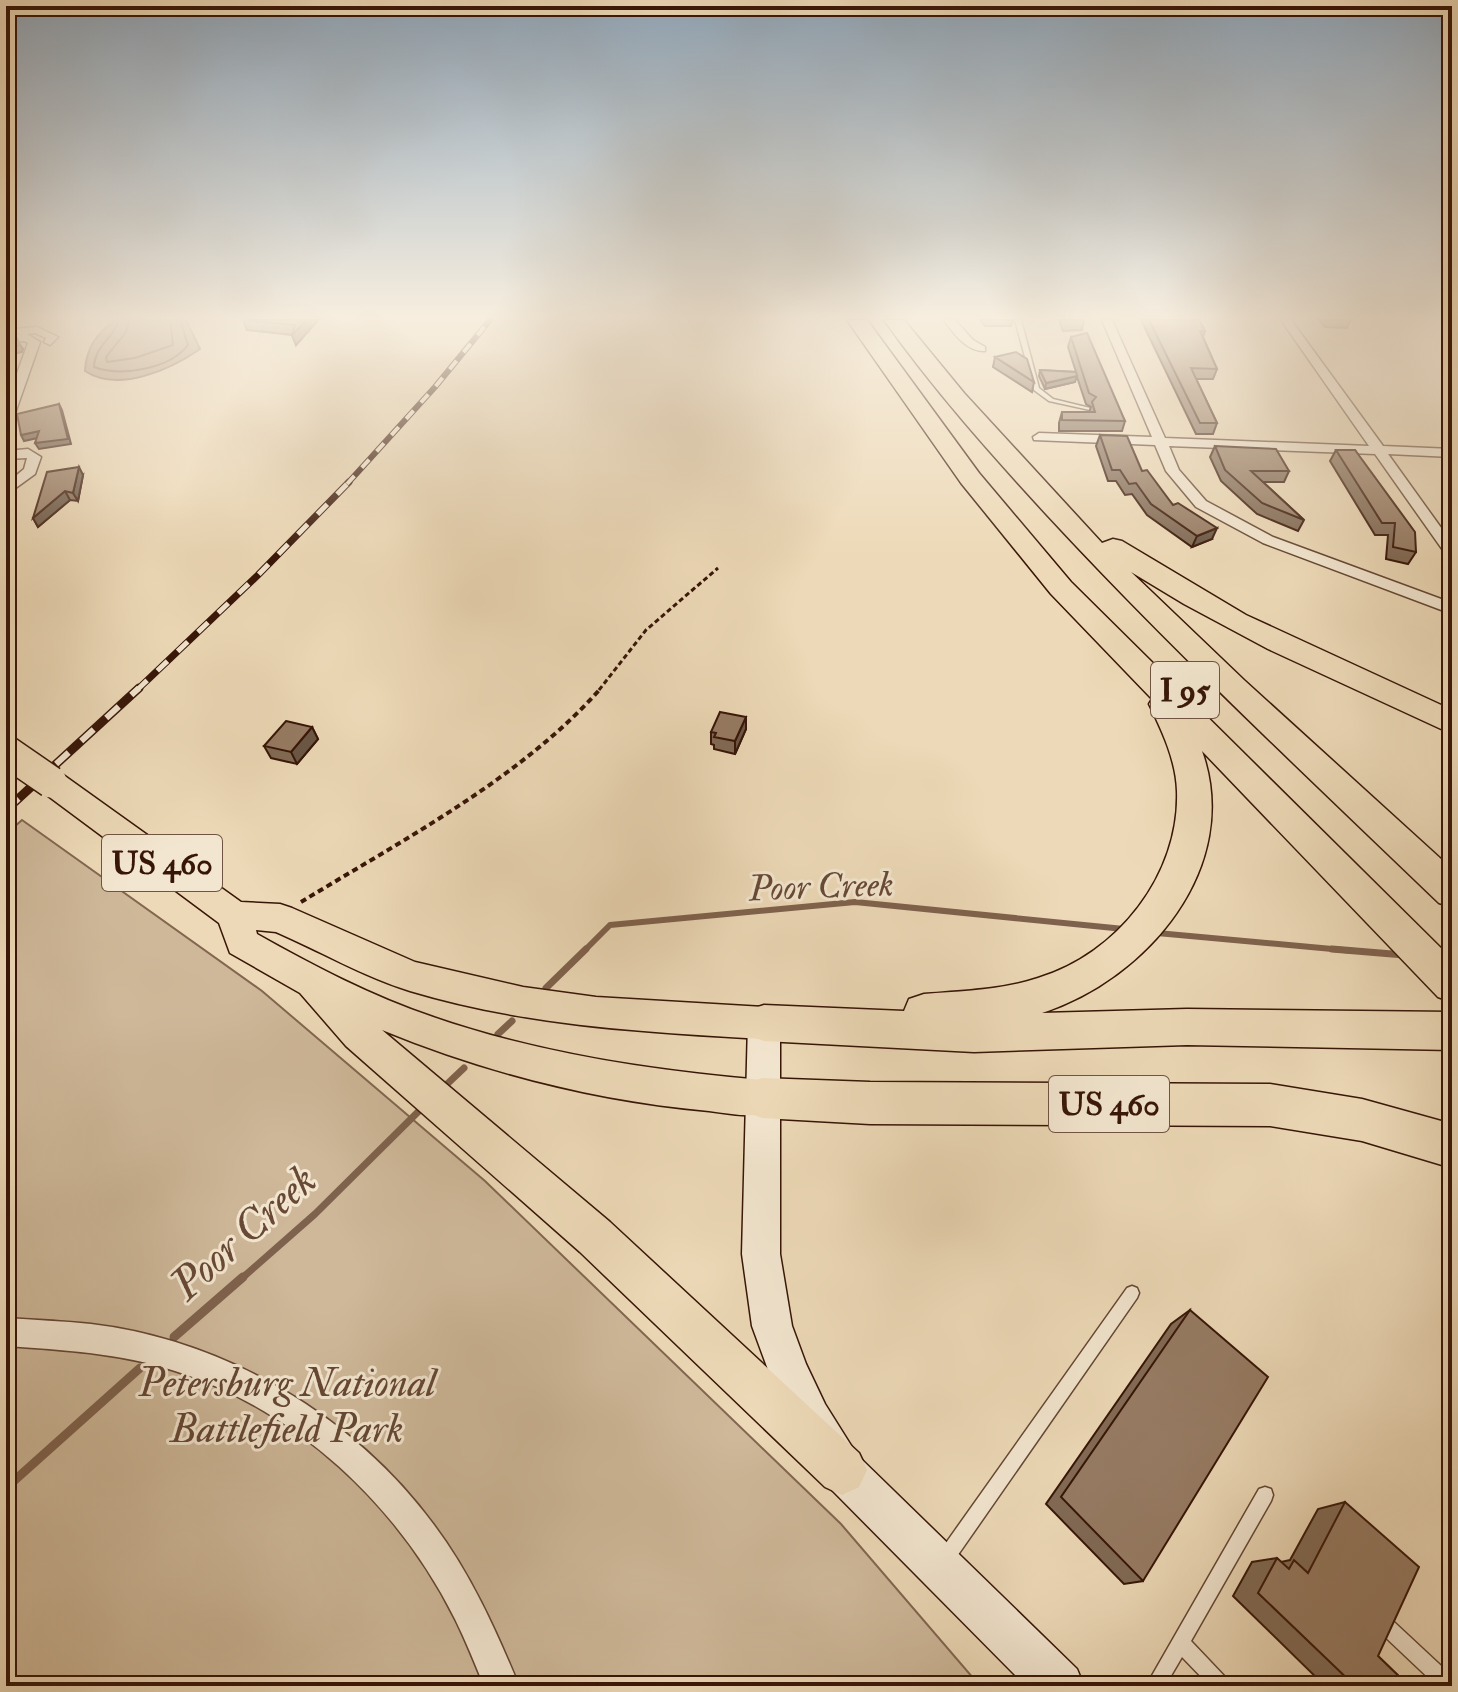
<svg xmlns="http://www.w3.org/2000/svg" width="1458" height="1692" font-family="'IM FELL Double Pica',serif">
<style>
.green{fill:#ceb899;stroke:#826650;stroke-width:2}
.water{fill:#af967b;stroke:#7f624d;stroke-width:2}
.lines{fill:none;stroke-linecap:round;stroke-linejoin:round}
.shore{stroke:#735641;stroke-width:2}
.stream-far2{stroke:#7f624d;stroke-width:6}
.stream-far1{stroke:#7f624d;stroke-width:7}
.stream{stroke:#7f624d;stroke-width:9}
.service-casing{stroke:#644633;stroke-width:3}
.minor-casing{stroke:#644633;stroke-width:3}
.secondary-casing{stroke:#371507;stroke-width:3}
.trunk-casing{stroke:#371507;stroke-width:3}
.motorway-casing{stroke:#371507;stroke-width:3}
.path-far1{stroke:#371507;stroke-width:3;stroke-dasharray:5 3;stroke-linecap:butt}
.path{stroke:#371507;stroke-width:4;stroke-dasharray:6 4;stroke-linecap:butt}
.service{fill:#f3e6d0;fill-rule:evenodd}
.minor{fill:#f3e6d0;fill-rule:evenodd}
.secondary{fill:#f3e6d0;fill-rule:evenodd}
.trunk{fill:#edd9b7;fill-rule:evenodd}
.motorway{fill:#edd9b7;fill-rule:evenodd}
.rail-far2-casing{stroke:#371507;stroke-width:6}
.rail-far1-casing{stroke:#371507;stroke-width:7}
.rail-casing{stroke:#371507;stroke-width:9}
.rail-far2{stroke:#f3e6d0;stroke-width:4;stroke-dasharray:11;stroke-linecap:butt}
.rail-far1{stroke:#f3e6d0;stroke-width:5;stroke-dasharray:14;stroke-linecap:butt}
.rail{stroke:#f3e6d0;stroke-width:6;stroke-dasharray:17;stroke-linecap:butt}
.trunk-bridge-casing{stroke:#371507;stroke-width:34;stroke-linecap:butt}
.trunk-bridge{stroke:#edd9b7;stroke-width:31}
.wall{fill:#816a55;stroke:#371507;stroke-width:2}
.shaded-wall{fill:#695645;stroke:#371507;stroke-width:2}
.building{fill:#967b63;stroke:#371507;stroke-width:2}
.labels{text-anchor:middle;stroke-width:6;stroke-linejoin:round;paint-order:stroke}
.shield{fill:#f3e6d0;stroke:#6f5443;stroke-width:2}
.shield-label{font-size:32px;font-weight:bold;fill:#371507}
.water-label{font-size:36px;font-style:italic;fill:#674935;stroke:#f3e6d0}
.near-park-label{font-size:40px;font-style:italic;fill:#644633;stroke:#f3e6d0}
.near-water-label{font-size:44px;font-style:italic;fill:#674935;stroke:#f3e6d0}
</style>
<rect width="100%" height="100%" fill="#edd9b7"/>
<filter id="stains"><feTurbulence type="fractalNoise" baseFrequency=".0025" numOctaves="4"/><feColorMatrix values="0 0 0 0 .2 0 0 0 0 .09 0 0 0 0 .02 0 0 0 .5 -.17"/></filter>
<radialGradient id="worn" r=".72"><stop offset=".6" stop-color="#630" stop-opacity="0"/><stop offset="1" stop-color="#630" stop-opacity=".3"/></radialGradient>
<path class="green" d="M 22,820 L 262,991 L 485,1181 L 841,1524 L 980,1686 L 6,1686 L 6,834 Z"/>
<path class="water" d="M 116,320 L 186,320 L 200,349 C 170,370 118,393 85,371 C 86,348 97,332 116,320 Z"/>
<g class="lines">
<path class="shore" d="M 119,320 C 114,338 95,345 94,367 C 121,377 170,369 188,345 L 180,320
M 129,320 L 126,332 L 106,357 L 107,362 L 135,358 L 173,345 L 170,320"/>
<path class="stream-far2" d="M 1157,933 L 1354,951
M 584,951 L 610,925 L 855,902 L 1124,929"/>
<path class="stream-far1" d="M 1332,949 L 1404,955
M 546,988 L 586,949
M 498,1034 L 512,1021
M 445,1086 L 464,1068
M 241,1279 L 315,1214 L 423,1107"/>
<path class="stream" d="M 174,1337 L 243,1277
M 6,1488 L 140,1368"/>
<defs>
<path id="service" d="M 1015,320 L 1021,320 L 1039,388 L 1053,399 L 1090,408 L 1090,410 L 1049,401 L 1034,390 Z
M 1132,1286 L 1137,1288 L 1139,1293 L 1137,1298 L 953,1562 L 947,1564 L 941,1562 L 939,1556 L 941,1550 L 1127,1288 Z
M 1265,1487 L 1271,1489 L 1273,1495 L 1271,1501 L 1191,1641 L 1228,1680 L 1231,1686 L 1210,1686 L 1182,1657 L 1165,1686 L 1146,1686 L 1259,1489 Z
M 1388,1620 L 1394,1622 L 1452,1676 L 1452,1686 L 1437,1686 L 1382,1634 L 1380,1628 L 1382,1622 Z"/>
<path id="minor" d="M 944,320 L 955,320 L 973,340 L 985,347 L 985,351 C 967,352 953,333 944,320 Z
M 1102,320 L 1112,320 L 1165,438 L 1369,446 L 1281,320 L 1291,320 L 1383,446 L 1452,449 L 1452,457 L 1388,454 L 1452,543 L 1452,557 L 1447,556 L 1375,454 L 1169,446 L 1179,470 L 1206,501 L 1273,537 L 1452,603 L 1452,614 L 1263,543 L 1196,507 L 1166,471 L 1155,445 L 1034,440 L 1033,437 L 1039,433 L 1152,437 Z
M 37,327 L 58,337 L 50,345 L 44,342 L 46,338 L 35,333 L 27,334 L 40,342 L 12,422 L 6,426 L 6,404 L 28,343 L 24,341 L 6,342 L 6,336 L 20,334 L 15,333 L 15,329 Z
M 28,449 L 41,457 L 35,474 L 6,495 L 6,484 L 24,469 L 27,458 L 6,459 L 6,451 Z
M 6,1318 C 34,1320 63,1321 91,1324 C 225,1340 354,1416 434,1525 C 470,1573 496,1630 519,1686 L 484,1686 C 475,1664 466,1641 455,1619 C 398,1505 297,1410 175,1371 C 120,1353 63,1350 6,1346 Z"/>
<path id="secondary" d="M 764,1009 L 775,1013 L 780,1023 L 780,1254 L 792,1326 L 806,1364 L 825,1404 L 857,1455 L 1077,1669 L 1084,1686 L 1026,1686 L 827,1485 L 795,1434 L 774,1386 L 752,1326 L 742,1254 L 748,1023 L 753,1013 Z"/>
<path id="trunk" d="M 51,771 L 62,774 L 241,902 L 280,904 L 292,908 L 415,962 L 523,987 L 596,997 L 764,1007 L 777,1011 L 782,1023 L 777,1035 L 764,1039 C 644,1032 526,1026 410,991 C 364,977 320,951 276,932 L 256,930 L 257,934 C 314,966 371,996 433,1017 C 540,1054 650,1070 762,1080 L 776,1085 L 782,1098 L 776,1111 C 755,1119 732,1114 709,1111 C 597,1101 487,1073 382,1030 L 610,1222 L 859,1453 L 867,1470 L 859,1487 L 842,1495 L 825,1487 L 580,1252 L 346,1046 L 300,993 L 230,953 L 219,923 L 40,790 L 36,782 L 40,774 Z"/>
<path id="motorway" d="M 847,320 L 867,320 L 979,473 L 1071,582 L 1452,959 L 1452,1002 L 1438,997 L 1202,751 C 1243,867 1147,979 1042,1013 L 1187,1009 L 1452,1012 L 1452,1050 L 1187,1045 L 974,1052 L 764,1041 L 749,1036 L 743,1023 L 749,1010 L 764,1005 L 904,1011 L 909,999 L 924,994 C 962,991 1002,990 1038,978 C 1118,954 1180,874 1177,791 C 1176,760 1162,731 1149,704 L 1152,699 L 1051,594 L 961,483 Z
M 884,320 L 904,320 L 964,393 L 1102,543 L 1113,539 L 1122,541 L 1246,615 L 1452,710 L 1452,734 L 1268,649 L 1184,604 L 1131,572 L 1244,680 L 1452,869 L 1452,907 L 1439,903 C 1306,775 1172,650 1047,515 C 990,453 933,389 884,320 Z
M 762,1078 L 870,1082 L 1270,1084 L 1362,1099 L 1452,1124 L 1452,1168 L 1362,1141 L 1270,1126 L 870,1124 L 762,1118 L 746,1112 L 740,1098 L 746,1084 Z"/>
</defs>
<use href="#service" class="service-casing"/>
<use href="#minor" class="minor-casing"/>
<use href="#secondary" class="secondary-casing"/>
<use href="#trunk" class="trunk-casing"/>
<use href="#motorway" class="motorway-casing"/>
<path class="path-far1" d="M 599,690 L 646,630 L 718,568"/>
<path class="path" d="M 301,902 C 401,841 523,777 601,688"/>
<use href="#service" class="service"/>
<use href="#minor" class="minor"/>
<use href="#secondary" class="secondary"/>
<use href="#trunk" class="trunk"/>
<use href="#motorway" class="motorway"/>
<defs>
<path id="rail-far2" d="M 347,484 L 435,387 L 490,320"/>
<path id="rail-far1" d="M 137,690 L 258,575 L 349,482"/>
<path id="rail" d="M 6,810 L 139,688"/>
</defs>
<use href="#rail-far2" class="rail-far2-casing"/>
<use href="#rail-far1" class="rail-far1-casing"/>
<use href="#rail" class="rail-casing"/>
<use href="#rail-far2" class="rail-far2"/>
<use href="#rail-far1" class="rail-far1"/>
<use href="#rail" class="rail"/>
<defs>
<path id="trunk-bridge" d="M 6,751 L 51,782"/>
</defs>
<use href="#trunk-bridge" class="trunk-bridge-casing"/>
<use href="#trunk-bridge" class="trunk-bridge"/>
</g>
<path class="wall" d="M 243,320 L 318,320 L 296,345 L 292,335 L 247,330 Z
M 980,320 L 1013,320 L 1011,326 L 985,326 Z
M 1059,320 L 1084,320 L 1082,330 L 1063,331 Z
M 1141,320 L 1199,320 L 1205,331 L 1203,337 L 1217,369 L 1213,379 L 1196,379 L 1217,423 L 1213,434 L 1196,434 Z
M 1319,320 L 1351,320 L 1347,328 L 1325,327 Z
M 1071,337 L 1125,421 L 1122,431 L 1059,431 L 1059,423 L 1062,412 L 1089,412 L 1091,407 L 1086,404 L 1076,374 L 1075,382 L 1045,389 L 1039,376 L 1040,370 L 1076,372 L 1068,347 Z
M 995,357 L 1034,382 L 1032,392 L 993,367 Z
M 1450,372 L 1452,372 L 1452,399 L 1444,389 L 1446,385 L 1444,383 Z
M 1100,435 L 1142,471 L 1173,505 L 1212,539 L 1192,547 L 1147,515 L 1132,494 L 1125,495 L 1116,481 L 1108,481 L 1096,446 Z
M 1215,446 L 1289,471 L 1284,482 L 1263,482 L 1304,520 L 1298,531 L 1257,514 L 1221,481 L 1210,457 Z
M 1336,450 L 1355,450 L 1416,552 L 1408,564 L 1386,559 L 1388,535 L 1375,535 L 1330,461 Z
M 83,475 L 78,501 L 70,500 L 38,527 L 33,518 Z
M 746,717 L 746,729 L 735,754 L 714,749 L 714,745 L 711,744 L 711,732 Z
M 312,727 L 318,739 L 297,764 L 271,758 L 264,746 Z
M 1190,1310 L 1143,1581 L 1124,1584 L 1046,1504 L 1171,1324 Z
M 1345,1502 L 1378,1656 L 1409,1686 L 1325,1686 L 1233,1596 L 1252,1562 L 1277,1558 L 1281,1562 L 1290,1560 L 1318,1509 Z"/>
<path class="shaded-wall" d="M 9,320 L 13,320 L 12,332 L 6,334 L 6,327 Z
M 306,320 L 318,320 L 296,345 L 292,335 Z
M 19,343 L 23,349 L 22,352 L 9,355 L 16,369 L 6,371 L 6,349 Z
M 1077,376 L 1075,382 L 1045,389 L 1046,383 Z
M 59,404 L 62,410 L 71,444 L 39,449 L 35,443 Z
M 39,431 L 42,437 L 24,441 L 21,435 Z
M 79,467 L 83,475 L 78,501 L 73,493 Z
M 65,491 L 70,500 L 38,527 L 33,518 Z
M 1217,528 L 1212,539 L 1192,547 L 1197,536 Z
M 746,717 L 746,729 L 735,754 L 735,741 Z
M 312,727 L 318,739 L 297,764 L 291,752 Z"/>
<path class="building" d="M 245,320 L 306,320 L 292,335 L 295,325 Z
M 1149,320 L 1199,320 L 1205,331 L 1200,331 L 1217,369 L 1191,368 L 1217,423 L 1200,423 Z
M 1087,333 L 1125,421 L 1062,420 L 1062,412 L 1095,412 L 1092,402 L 1096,397 L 1089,393 L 1071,337 Z
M 17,338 L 19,343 L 18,346 L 6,349 L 6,339 Z
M 6,350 L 12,362 L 6,364 Z
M 1016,352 L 1027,359 L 1034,382 L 995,357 Z
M 1040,370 L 1076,372 L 1077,376 L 1046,383 Z
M 59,404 L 68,439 L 35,443 L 39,431 L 21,435 L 17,414 Z
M 1100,435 L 1127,436 L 1142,471 L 1147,470 L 1173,505 L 1178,503 L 1217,528 L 1197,536 L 1151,504 L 1136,483 L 1129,484 L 1120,470 L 1112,470 Z
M 1215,446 L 1276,449 L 1289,471 L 1251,471 L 1304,520 L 1262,503 L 1225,470 Z
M 1336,450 L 1355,450 L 1415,532 L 1416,552 L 1393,547 L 1395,523 L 1382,523 Z
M 79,467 L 73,493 L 65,491 L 33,518 L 47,472 Z
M 720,712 L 746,717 L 735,741 L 714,737 L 716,733 L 711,732 Z
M 286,721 L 312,727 L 291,752 L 264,746 Z
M 1190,1310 L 1268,1377 L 1143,1581 L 1061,1497 Z
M 1345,1502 L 1419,1567 L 1378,1656 L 1409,1686 L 1355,1686 L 1258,1593 L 1277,1558 L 1289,1569 L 1294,1560 L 1308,1573 Z"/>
<linearGradient id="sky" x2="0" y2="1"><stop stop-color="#91a8bc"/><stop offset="0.57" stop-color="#f7eedf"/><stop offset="1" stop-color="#f7eedf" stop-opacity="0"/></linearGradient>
<rect width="1458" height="557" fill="url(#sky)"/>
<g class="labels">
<g class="shield">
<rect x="1151" y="662" width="68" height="56" rx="6"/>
<rect x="102" y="835" width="120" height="56" rx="6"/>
<rect x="1049" y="1076" width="120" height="56" rx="6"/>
</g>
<g class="shield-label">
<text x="1185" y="701">I 95</text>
<text x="162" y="874">US 460</text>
<text x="1109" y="1115">US 460</text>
</g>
<g class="water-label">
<text transform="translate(821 885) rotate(-2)" y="13">Poor Creek</text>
</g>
<g class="near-park-label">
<text x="287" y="1396">Petersburg National<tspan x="287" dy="46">Battlefield Park</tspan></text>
</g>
<g class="near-water-label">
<text transform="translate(243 1232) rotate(-42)" y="15">Poor Creek</text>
</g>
</g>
<rect width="1458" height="1692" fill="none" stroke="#edd9b7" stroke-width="32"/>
<rect x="8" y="8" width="1442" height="1676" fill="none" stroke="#371507" stroke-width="4"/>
<rect x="16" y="16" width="1426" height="1660" fill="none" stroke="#371507" stroke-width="2"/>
<rect width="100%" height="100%" filter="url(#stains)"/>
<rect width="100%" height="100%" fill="url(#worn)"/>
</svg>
